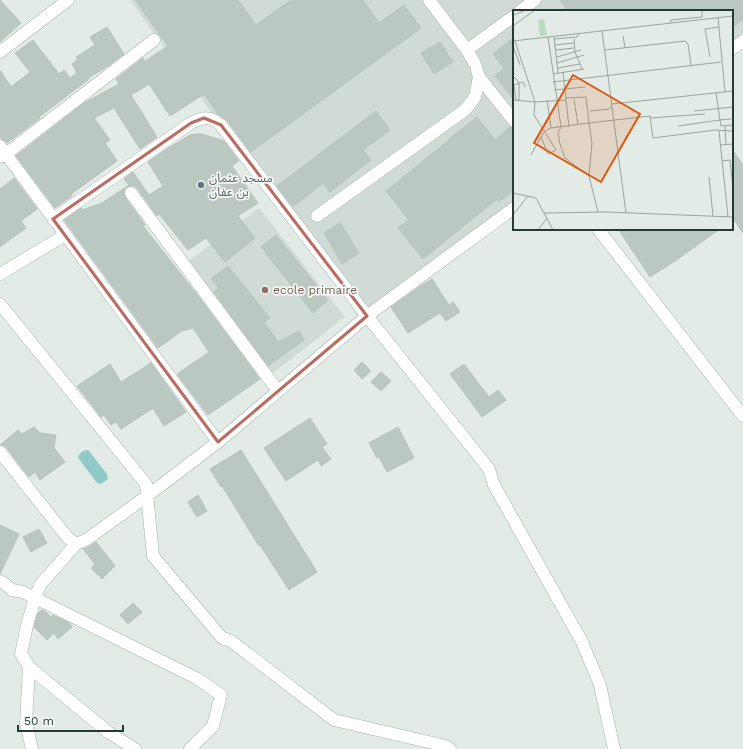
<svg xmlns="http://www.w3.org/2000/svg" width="743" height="749" font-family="'Work Sans','Noto Sans Arabic',sans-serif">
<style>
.built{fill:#d1dbd5}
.water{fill:#91c9c9}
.building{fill:#bbc8c2;stroke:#b6c4bc}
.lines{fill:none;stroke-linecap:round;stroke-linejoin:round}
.minor-casing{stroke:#a6b2ac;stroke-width:13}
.minor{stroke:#fff;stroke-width:12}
.marked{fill:none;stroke:#bb6b5f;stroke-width:3;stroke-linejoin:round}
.worship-dot{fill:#6b7280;stroke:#f3f8f5;stroke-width:1.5}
.education-dot{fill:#8d6e63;stroke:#f3f8f5;stroke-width:1.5}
.labels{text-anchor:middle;stroke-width:3.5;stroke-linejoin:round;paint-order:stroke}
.worship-label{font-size:12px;fill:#5b616d;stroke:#f3f8f5;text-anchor:start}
.education-label{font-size:12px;fill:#785e54;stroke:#f3f8f5;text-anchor:start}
.inset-road{fill:none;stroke:#97a49e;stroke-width:1}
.view{fill:#de570e;fill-opacity:0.15;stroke:#de570e;stroke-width:2}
.inset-edge{fill:none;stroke:#253a31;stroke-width:2}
</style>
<rect width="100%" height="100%" fill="#e3ebe6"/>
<path class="built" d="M 130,0 L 743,0 L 743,33 L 732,42 L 732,11 L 514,11 L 514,203 L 359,317 Z
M 259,208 L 345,317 L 268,377 L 186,263 Z"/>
<path class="water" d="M 87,450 L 89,451 L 107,474 L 108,479 L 101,484 L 97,483 L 79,459 L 78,457 C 80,453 82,451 87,450 Z"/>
<path class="building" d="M 0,0 L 21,23 L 0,42 Z
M 135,0 L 238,0 L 256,25 L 291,0 L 363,0 L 379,23 L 404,5 L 421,28 L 251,152 L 227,120 L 218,114 L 204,94 L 170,116 L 149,84 L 131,95 L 157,137 L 140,149 L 114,108 L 94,118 L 110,140 L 105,143 L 117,161 L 71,194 L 72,196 L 55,208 L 16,156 L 84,103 L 119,84 L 116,79 L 143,58 L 145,61 L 168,46 Z
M 560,0 L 743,0 L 743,19 L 732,28 L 732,11 L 568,11 Z
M 107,27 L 124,54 L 108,66 L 88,78 L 89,79 L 39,117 L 40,118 L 7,143 L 2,139 L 0,136 L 0,70 L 11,87 L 30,72 L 15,53 L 33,40 L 59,74 L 64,70 L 70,78 L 77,73 L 72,64 L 78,59 L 76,57 L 95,45 L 90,37 Z
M 514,37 L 514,100 L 495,76 L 504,68 L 493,54 Z
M 440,42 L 453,62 L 434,74 L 421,53 Z
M 376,111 L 390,130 L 363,150 L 371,160 L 330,192 L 323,183 L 293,207 L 277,186 Z
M 477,117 L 495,140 L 510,127 L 514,128 L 514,190 L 499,202 L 497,199 L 423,259 L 398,228 L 409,220 L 386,191 L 450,139 L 449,139 Z
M 197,134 L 202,134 L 224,141 L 239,161 L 232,166 L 258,203 L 238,216 L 255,238 L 225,262 L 206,238 L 188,250 L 159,214 L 157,216 L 137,188 L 134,186 L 130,186 L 126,187 L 124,190 L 124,193 L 125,197 L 145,225 L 143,226 L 202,301 L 260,379 L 208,415 L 177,374 L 209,352 L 193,328 L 182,331 L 158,348 L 64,220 L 81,208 L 82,210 L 102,203 L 129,185 L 124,179 L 133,172 L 149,195 L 163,186 L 148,162 L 165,150 L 190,135 Z
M 732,149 L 743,165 L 743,233 L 732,217 Z
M 14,178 L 37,209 L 21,221 L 26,228 L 0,247 L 0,189 Z
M 340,223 L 359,253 L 342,264 L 324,233 Z
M 618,229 L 720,229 L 675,261 L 650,277 Z
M 276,235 L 328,300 L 313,313 L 261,247 Z
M 228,266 L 270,318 L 264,322 L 278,342 L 299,331 L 304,340 L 268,366 L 214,292 L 219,288 L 211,279 Z
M 432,279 L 449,305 L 453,302 L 460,312 L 446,321 L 440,313 L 408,333 L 391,307 L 419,287 Z
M 362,362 L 371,371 L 362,379 L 354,370 Z
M 151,363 L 186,412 L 164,426 L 153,408 L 121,429 L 116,422 L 111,425 L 104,415 L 101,417 L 77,386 L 110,364 L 121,382 Z
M 464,364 L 489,397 L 498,390 L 506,400 L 482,417 L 450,374 Z
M 381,372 L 391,381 L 381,391 L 371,382 Z
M 310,418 L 327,444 L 322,447 L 331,459 L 321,466 L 318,460 L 286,481 L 264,448 Z
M 34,427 L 40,433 L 56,435 L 54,448 L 65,462 L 40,480 L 35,472 L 29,477 L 6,447 L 3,445 L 0,445 L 18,430 L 22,434 Z
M 398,427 L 414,458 L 387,472 L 379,457 L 377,458 L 369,443 Z
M 241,450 L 317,572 L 289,590 L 260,545 L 259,546 L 222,486 L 221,487 L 210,469 Z
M 198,495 L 207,511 L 197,517 L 188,502 Z
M 0,525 L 19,534 L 0,574 Z
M 39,529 L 47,543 L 31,552 L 23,537 Z
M 96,542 L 115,566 L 102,579 L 91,568 L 95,564 L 83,549 L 89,547 Z
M 133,603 L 142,612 L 128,624 L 120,615 Z
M 42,610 L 46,612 L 51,617 L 53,615 L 69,623 L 72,627 L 58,639 L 54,633 L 47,640 L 34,627 L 38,613 Z"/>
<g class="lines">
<defs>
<path id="minor" d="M 520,11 L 535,0
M 732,49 L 743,41
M 467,50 L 514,16
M 0,52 L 68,0
M 479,77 L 514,121
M 0,146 L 218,442
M 0,157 L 6,154 L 154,40
M 131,193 L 278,391
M 514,208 L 367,316 L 489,469 L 494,485 L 582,642 L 600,685 L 614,749
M 317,216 L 465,110 L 475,97 L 479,77 L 476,66 L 467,50 L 429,0
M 598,229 L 743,416
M 0,274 L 65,235
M 0,304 L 146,484 L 153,556 L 222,638 L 231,641 L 334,720 L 446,746 L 450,749
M 0,452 L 67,537 L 76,544
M 0,581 L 4,583 L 12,590 L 23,592 L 198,679 L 221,695 L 213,726 L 190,749
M 29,667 L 21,654 L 27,625 L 35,598 L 40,585 L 76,544 L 86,540 L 147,496 L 218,442 L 367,316 L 221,125 C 211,116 203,117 191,123 L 53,219
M 32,749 L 26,723 L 29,667 L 108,732 L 135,749"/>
</defs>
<use href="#minor" class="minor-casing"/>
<use href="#minor" class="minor"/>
</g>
<path class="marked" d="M 204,118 L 221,125 L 367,316 L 218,442 L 53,219 L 191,123 Z"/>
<circle class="worship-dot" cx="201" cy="185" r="4"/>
<circle class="education-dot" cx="265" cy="290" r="4"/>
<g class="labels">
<g class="worship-label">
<text x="209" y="182">مسجد عثمان<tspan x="209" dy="14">بن عفان</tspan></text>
</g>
<g class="education-label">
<text x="273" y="294">ecole primaire</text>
</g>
</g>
<g transform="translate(513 10)">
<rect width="220" height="220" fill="#e3ebe6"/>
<path d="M 31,9 L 34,25 L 27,26 L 25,10 Z" fill="#bed9c2"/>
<path class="inset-road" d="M 1,5 L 13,0M 205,8 L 212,82M 157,13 L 158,10 L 189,7 L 189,0M 0,16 L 22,0M 110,26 L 112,38M 35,27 L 48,117 L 45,123 L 47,134 L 52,148 L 76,166M 41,27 L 45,63M 41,29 L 64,27 L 66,24M 61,29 L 62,42 L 69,59M 0,31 L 220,6M 2,31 L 22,92 L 53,90M 42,35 L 61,33M 0,36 L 7,55M 43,40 L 61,38M 92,40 L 172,31 L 175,34 L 178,55M 44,47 L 68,40M 197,47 L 192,19 L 206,17M 44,53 L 71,45M 45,58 L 67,54M 50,62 L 56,117M 40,64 L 71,59M 0,66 L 6,72 L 6,90M 40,72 L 208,52M 41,80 L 72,77M 61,89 L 65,115M 0,90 L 22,92 L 21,105 L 43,140 L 35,144 L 28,127 L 18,145M 3,90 L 1,75 L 10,72 L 12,77M 34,90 L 38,118M 99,94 L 220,81M 99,97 L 113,203M 77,101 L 96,99 L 99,96 L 89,21M 181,101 L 220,97M 137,108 L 192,104M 218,109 L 207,110 L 208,116 L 220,115M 165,116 L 207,110 L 203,83M 212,116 L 213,135M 206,121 L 215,207M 28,127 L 32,121 L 38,118 L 76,113 L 73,87 L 53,88M 207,135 L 220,134M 209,151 L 217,150 L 220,179M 196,167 L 200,206M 0,183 L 23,188 L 40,220M 85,202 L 76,166 L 79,133 L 76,113 L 137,106 L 140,128 L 202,120 L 220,121M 31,203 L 93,202 L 220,207M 0,205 L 15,186M 25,220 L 34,208"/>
<path class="view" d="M 60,65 L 127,104 L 88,172 L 21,133 Z"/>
<rect width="220" height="220" class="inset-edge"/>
</g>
<path d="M18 725v6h105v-6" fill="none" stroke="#253a31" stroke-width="2"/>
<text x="24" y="725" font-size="12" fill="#253a31" stroke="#f3f8f5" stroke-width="3" paint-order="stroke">50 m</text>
</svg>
